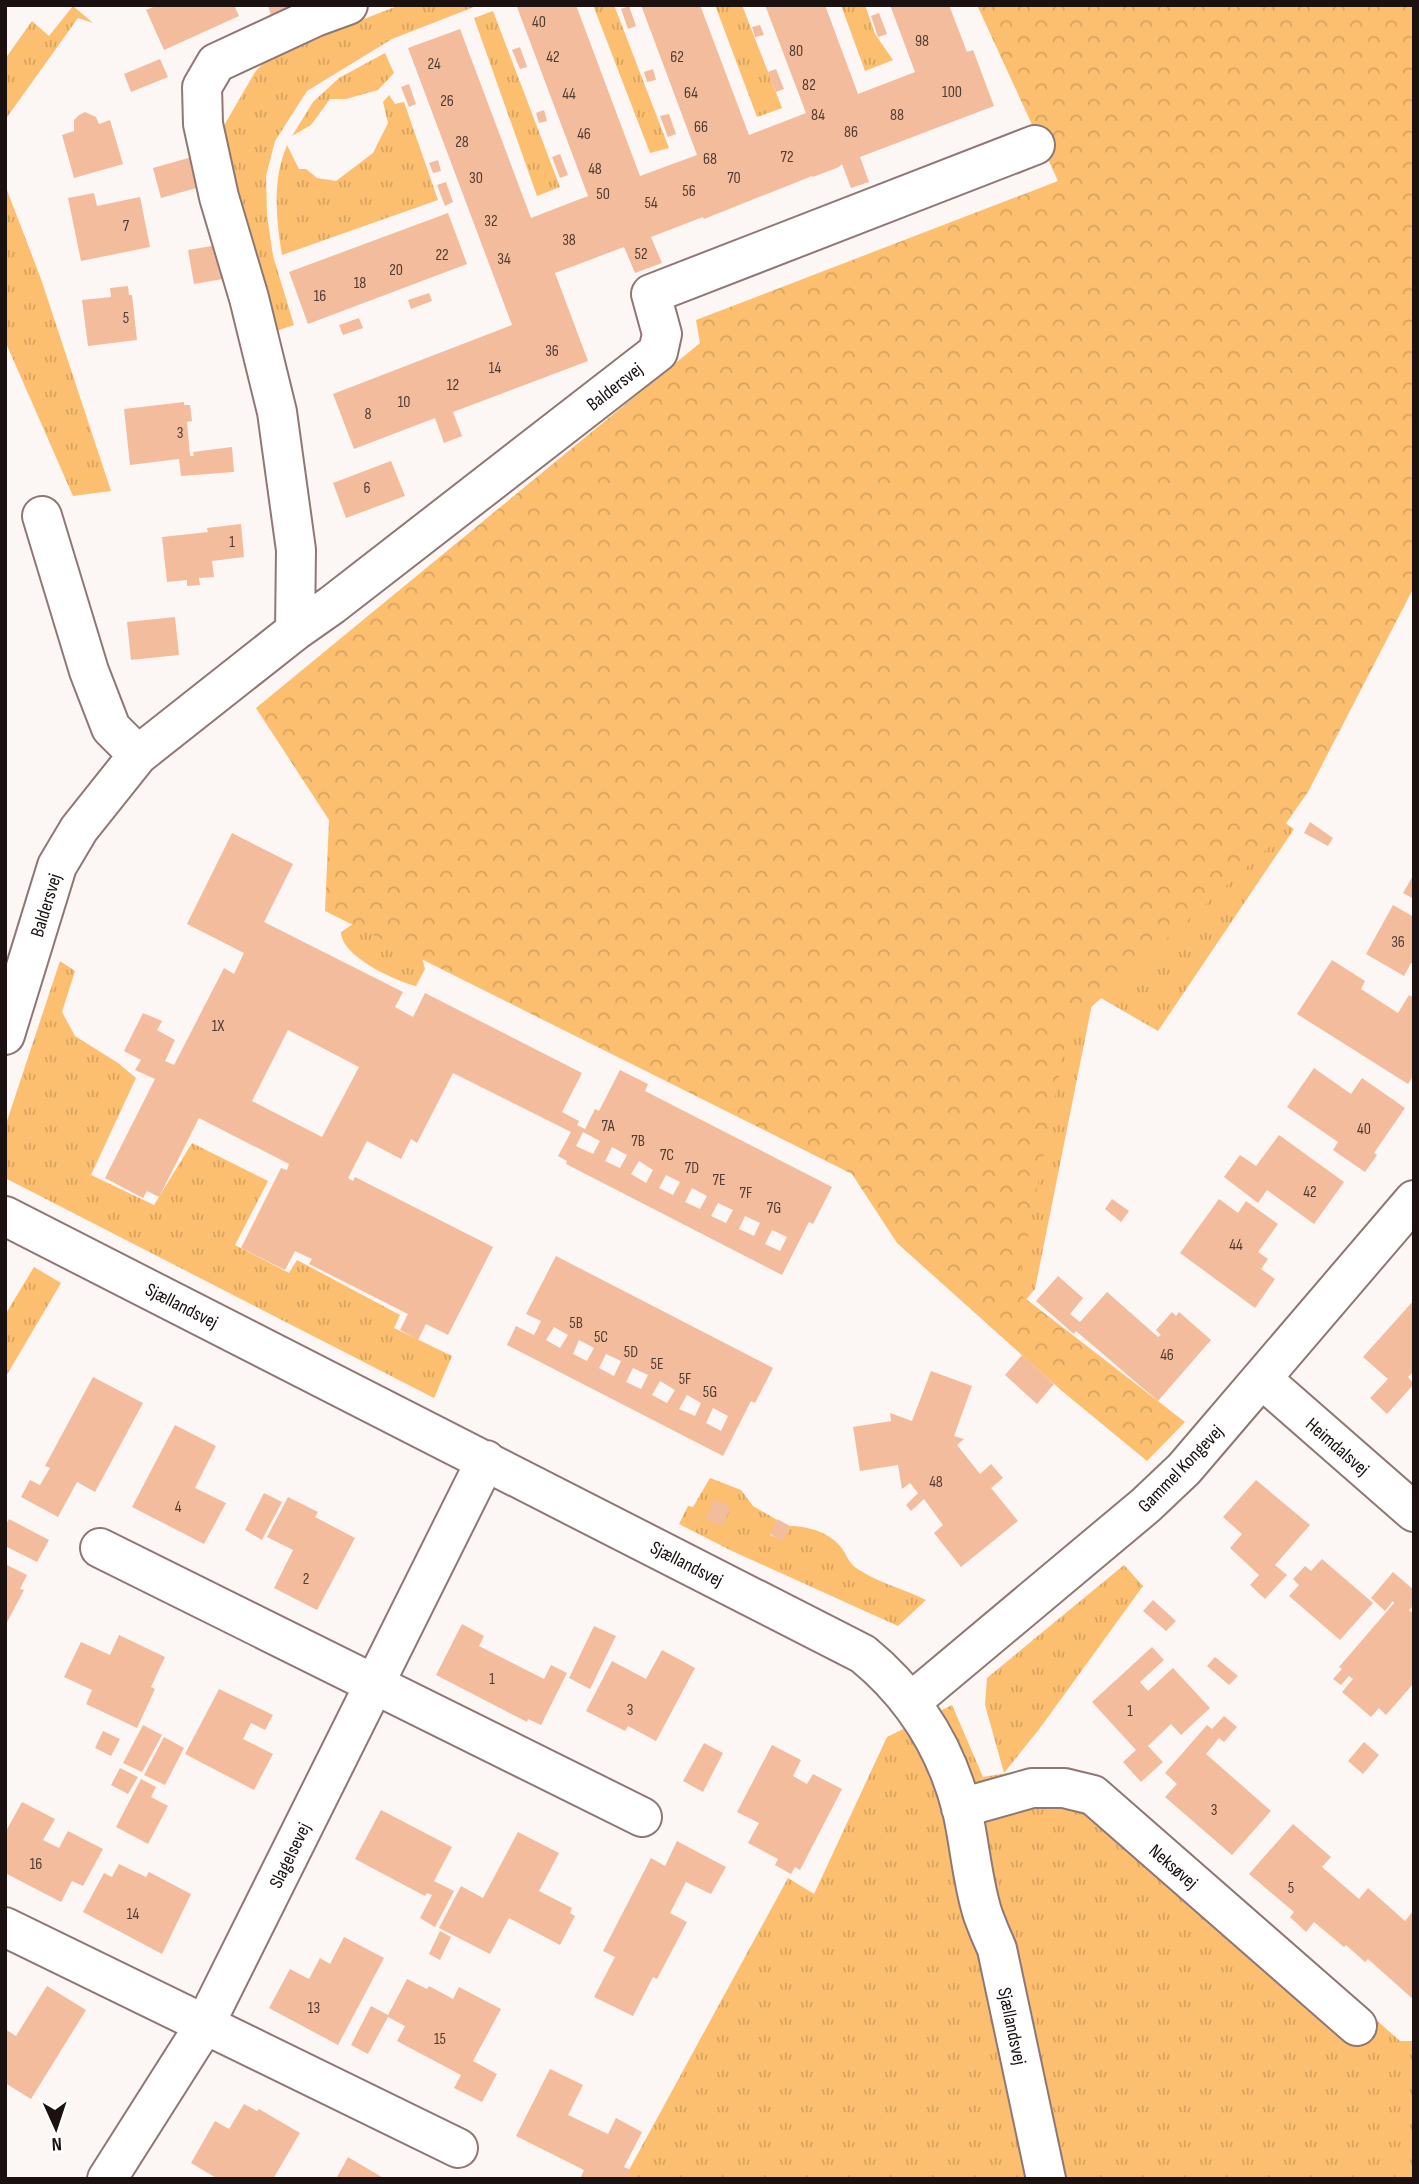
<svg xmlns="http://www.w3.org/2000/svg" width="1419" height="2184" font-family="'Sofia Sans Condensed',sans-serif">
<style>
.grass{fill:url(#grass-tufts)}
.park{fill:url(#park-crowns)}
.building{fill:#f3bc9c;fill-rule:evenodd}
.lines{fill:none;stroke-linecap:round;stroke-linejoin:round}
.minor-casing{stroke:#8f7874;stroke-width:42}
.minor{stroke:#fff;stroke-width:38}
.labels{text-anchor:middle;stroke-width:5;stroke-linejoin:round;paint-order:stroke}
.number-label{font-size:16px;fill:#503c33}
.street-label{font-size:19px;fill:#1a1110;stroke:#fff}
</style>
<defs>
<pattern id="grass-tufts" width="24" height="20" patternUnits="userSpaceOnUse" patternTransform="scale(1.75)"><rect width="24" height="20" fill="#fbbf6f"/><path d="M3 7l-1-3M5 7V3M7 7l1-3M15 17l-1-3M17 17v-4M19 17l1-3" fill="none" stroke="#d7a35f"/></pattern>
<pattern id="park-crowns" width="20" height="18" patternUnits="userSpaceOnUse" patternTransform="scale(1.75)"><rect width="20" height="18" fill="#fbbf6f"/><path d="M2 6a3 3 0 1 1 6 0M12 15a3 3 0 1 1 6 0" fill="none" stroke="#d7a35f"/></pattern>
</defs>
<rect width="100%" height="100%" fill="#fcf6f5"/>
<path class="grass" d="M 400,5 L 479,5 L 392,39 L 307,91 L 275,141 L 266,176 L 267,215 L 273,256 L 294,325 L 270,333 L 218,136 L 255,72 L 271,55 Z
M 593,5 L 614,5 L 669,148 L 650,153 Z
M 715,5 L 742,5 L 782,108 L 757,117 Z
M 841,5 L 865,5 L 875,34 L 893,60 L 865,71 Z
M 73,6 L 93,23 L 78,18 L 5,120 L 5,59 L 32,21 L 49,36 Z
M 493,11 L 560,187 L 537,196 L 474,18 Z
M 385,53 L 394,73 L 378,90 L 346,99 L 330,99 L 311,125 L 292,136 L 313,102 L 339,78 Z
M 389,95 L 395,104 L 404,102 L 438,200 L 282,255 C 276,218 272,181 287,145 L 299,169 L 306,169 L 317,178 L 336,181 L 373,153 L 388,123 L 383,102 Z
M 5,185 L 41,279 L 111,491 L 73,496 L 5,341 Z
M 1248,797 L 1294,829 L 1158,1031 L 1094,994 L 1035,1289 L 1017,1310 L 963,959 Z
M 353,924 L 422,957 L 425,969 L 416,986 C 395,981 341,956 341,932 Z
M 60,961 L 75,971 L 62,1012 L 75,1036 L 118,1063 L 136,1078 L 91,1175 L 154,1205 L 192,1143 L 268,1181 L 235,1245 L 289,1273 L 297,1260 L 400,1315 L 394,1328 L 452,1356 L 434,1398 L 5,1178 L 5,1127 Z
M 34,1267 L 61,1283 L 5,1378 L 5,1315 Z
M 710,1478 L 741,1490 L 753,1506 L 777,1520 L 770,1535 L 783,1540 L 790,1526 C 808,1526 828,1532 840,1546 C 849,1557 847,1563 861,1571 C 881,1584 905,1589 926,1600 L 898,1626 L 732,1551 L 679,1524 L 688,1506 L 693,1507 Z
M 1124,1565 L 1143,1586 L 1040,1728 L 1004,1773 L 985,1705 L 987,1678 Z
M 952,1705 L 983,1777 L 1038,1768 L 1068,1767 L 1102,1777 L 1400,2041 L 1414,2041 L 1414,2179 L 624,2179 L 788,1878 L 814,1894 L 887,1737 Z"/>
<path class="park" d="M 977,5 L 1414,5 L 1414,587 L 1308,792 L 1270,846 L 1068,1028 L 1017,1292 L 1185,1422 L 1147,1461 L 1062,1391 L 897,1243 L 852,1174 L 325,911 L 329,820 L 256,708 L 700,343 L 696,320 L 1058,181 Z"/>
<path class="building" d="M 158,5 L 234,5 L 239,16 L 164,50 L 146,10 Z
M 268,5 L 311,5 L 272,19 Z
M 521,5 L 576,5 L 640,176 L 697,155 L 641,5 L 700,5 L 749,135 L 806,113 L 765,5 L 825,5 L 858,94 L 915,72 L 890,5 L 949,5 L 967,52 L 973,50 L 994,106 L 860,157 L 869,182 L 851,188 L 842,164 L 839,167 L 813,177 L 812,176 L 704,219 L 703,217 L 651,237 L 662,263 L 635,273 L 624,247 L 555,273 L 588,361 L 453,412 L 462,436 L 444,443 L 435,418 L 354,449 L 333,394 L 512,325 L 408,48 L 460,29 L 531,218 L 588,196 L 517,7 Z
M 629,6 L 636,26 L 628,29 L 621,9 Z
M 879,13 L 887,34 L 878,37 L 871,16 Z
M 760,25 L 764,35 L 755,37 L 752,27 Z
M 520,47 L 527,67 L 520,69 L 512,50 Z
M 160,59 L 168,77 L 131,92 L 124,74 Z
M 653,69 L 656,80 L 647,82 L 644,72 Z
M 776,69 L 784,89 L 776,92 L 768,72 Z
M 409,84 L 416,104 L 409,107 L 401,87 Z
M 544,110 L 547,121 L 539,123 L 536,113 Z
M 85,112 L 96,117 L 99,124 L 110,120 L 123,164 L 74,178 L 62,135 L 74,131 L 74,120 L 79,115 Z
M 669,114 L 676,134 L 668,137 L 660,116 Z
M 560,154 L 568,175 L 560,178 L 552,157 Z
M 192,157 L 200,187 L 161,198 L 153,168 Z
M 438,160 L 441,171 L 433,173 L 429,163 Z
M 446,182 L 453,202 L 445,206 L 437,185 Z
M 94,193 L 97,206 L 140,197 L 150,247 L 81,261 L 68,198 Z
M 448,213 L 467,264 L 308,324 L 289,272 Z
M 217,245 L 223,279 L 194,284 L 188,250 Z
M 128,286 L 129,295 L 132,295 L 137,340 L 88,346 L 82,300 L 111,297 L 110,288 Z
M 429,293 L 432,301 L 411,309 L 408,300 Z
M 359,318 L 363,328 L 343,335 L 339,325 Z
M 184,402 L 184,405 L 190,405 L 192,421 L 187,422 L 190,456 L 194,456 L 193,452 L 232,447 L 234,472 L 181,476 L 179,459 L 130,465 L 124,409 Z
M 391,461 L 405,496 L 346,518 L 333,483 Z
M 241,524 L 244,557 L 212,561 L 214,577 L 199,578 L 200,585 L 187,586 L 187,580 L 167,582 L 162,537 L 208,532 L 207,528 Z
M 175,617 L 179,655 L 131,660 L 127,622 Z
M 1310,822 L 1333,838 L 1328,846 L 1304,833 Z
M 232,833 L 293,864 L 264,922 L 403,992 L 395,1007 L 413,1017 L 425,993 L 582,1073 L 562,1112 L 579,1121 L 577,1125 L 585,1129 L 595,1109 L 599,1111 L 620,1070 L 648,1084 L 645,1091 L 832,1187 L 813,1224 L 809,1222 L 782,1275 L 566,1164 L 567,1161 L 558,1156 L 571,1132 L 453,1073 L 417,1143 L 411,1139 L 401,1159 L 367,1141 L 348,1178 L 353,1181 L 355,1177 L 493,1247 L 448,1335 L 426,1324 L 418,1340 L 400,1330 L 408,1314 L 309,1264 L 312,1259 L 295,1251 L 285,1270 L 241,1248 L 281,1168 L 287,1170 L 289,1164 L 199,1118 L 159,1197 L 147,1191 L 143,1198 L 105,1178 L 155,1079 L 135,1070 L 141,1060 L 124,1051 L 143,1013 L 162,1021 L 157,1030 L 175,1040 L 165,1061 L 174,1065 L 224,968 L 234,974 L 244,953 L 187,924 ZM 288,1030 L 359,1067 L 322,1137 L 252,1101 ZM 583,1132 L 600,1141 L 593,1154 L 576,1146 ZM 612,1147 L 627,1155 L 620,1168 L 605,1161 ZM 639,1161 L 653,1170 L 646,1183 L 631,1174 ZM 666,1175 L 680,1182 L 673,1195 L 659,1188 ZM 692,1188 L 707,1196 L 700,1209 L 685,1202 ZM 718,1203 L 733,1210 L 726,1223 L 711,1216 ZM 745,1216 L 760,1223 L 754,1236 L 739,1229 ZM 772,1230 L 787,1237 L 780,1251 L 765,1244 Z
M 1414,874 L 1414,899 L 1403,893 Z
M 1393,905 L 1414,917 L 1414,965 L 1411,963 L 1404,976 L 1366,954 Z
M 1332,960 L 1365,981 L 1361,989 L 1398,1013 L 1409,995 L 1414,998 L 1414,1075 L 1408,1084 L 1297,1014 Z
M 1314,1068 L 1351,1094 L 1362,1078 L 1405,1108 L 1374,1153 L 1377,1155 L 1365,1172 L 1333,1150 L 1338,1142 L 1287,1107 Z
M 1279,1135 L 1344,1182 L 1314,1224 L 1267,1190 L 1258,1203 L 1224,1177 L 1240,1155 L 1256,1166 Z
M 1112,1199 L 1129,1211 L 1121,1222 L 1105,1209 Z
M 1219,1199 L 1238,1213 L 1246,1201 L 1278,1224 L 1258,1252 L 1268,1259 L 1261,1269 L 1275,1279 L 1255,1308 L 1180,1253 Z
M 556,1256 L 773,1368 L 755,1403 L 751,1401 L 723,1456 L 507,1345 L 516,1326 L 534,1335 L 541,1321 L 526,1314 ZM 554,1327 L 568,1335 L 560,1348 L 546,1340 ZM 579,1340 L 594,1348 L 587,1361 L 573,1354 ZM 606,1354 L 621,1361 L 614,1376 L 599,1368 ZM 633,1368 L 648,1375 L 641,1389 L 626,1382 ZM 660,1381 L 675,1390 L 667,1403 L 652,1395 ZM 687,1395 L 701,1403 L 695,1416 L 679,1409 ZM 713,1408 L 728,1416 L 721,1431 L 706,1423 Z
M 1058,1276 L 1083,1298 L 1070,1314 L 1080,1322 L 1107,1292 L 1158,1337 L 1161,1335 L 1156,1330 L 1172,1312 L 1176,1316 L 1179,1312 L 1211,1340 L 1158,1401 L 1076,1331 L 1074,1334 L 1036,1301 Z
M 1414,1300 L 1414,1371 L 1408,1377 L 1414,1384 L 1387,1414 L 1370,1398 L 1388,1379 L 1363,1357 Z
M 1022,1355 L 1054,1384 L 1037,1404 L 1005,1375 Z
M 931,1371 L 972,1386 L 954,1436 L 964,1439 L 957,1445 L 980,1474 L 991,1464 L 1003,1478 L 991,1488 L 1018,1521 L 961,1567 L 934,1533 L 943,1525 L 924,1499 L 911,1511 L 906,1505 L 918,1493 L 910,1483 L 902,1489 L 898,1465 L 860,1471 L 853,1427 L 891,1421 L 890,1413 L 912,1421 Z
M 93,1377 L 143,1403 L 95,1492 L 77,1482 L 58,1517 L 21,1497 L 30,1480 L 40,1485 L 50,1468 L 45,1466 Z
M 175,1425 L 216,1446 L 195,1488 L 226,1503 L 204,1544 L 132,1507 Z
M 1256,1480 L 1310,1525 L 1275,1565 L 1287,1575 L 1265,1599 L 1250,1585 L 1259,1575 L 1230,1548 L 1242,1534 L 1223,1517 Z
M 264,1493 L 282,1502 L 262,1540 L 245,1530 Z
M 288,1497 L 318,1512 L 315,1517 L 355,1538 L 317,1610 L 274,1588 L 293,1550 L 267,1537 Z
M 714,1499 L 731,1507 L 722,1526 L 705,1519 Z
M 9,1519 L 49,1540 L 37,1562 L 5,1546 L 5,1526 Z
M 777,1519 L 790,1526 L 783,1541 L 770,1534 Z
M 1322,1559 L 1373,1603 L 1340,1640 L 1289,1596 L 1299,1585 L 1293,1579 L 1305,1566 L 1311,1571 Z
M 7,1565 L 27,1575 L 20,1589 L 24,1590 L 5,1626 Z
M 1393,1572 L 1414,1590 L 1414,1605 L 1409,1610 L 1414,1614 L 1414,1683 L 1386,1715 L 1379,1708 L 1371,1717 L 1342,1692 L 1353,1679 L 1349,1676 L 1341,1685 L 1333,1679 L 1342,1669 L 1339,1667 L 1394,1603 L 1393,1601 L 1385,1611 L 1371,1598 Z
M 1153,1600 L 1176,1621 L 1166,1631 L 1143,1611 Z
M 462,1624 L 484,1636 L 479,1646 L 544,1679 L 551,1665 L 567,1673 L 541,1725 L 528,1719 L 527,1722 L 436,1675 Z
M 594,1626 L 616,1636 L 590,1689 L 569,1678 Z
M 119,1635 L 165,1657 L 151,1687 L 155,1689 L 137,1728 L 86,1704 L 92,1690 L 64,1677 L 81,1642 L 110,1655 Z
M 1152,1647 L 1164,1660 L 1140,1682 L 1148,1691 L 1173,1668 L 1210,1708 L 1181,1735 L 1171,1724 L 1148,1746 L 1163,1762 L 1141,1782 L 1123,1762 L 1136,1750 L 1092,1702 Z
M 662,1650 L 695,1668 L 656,1741 L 628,1726 L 625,1731 L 586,1711 L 612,1661 L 646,1679 Z
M 1215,1657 L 1238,1676 L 1229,1685 L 1207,1666 Z
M 219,1689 L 273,1715 L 265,1730 L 251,1723 L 243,1739 L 273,1754 L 254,1790 L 185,1754 Z
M 1224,1716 L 1237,1727 L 1224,1742 L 1219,1738 L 1206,1754 L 1271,1811 L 1232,1855 L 1165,1797 L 1177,1784 L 1165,1773 L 1207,1725 L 1212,1729 Z
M 143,1725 L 162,1735 L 142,1772 L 123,1763 Z
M 103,1731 L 120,1739 L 111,1756 L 95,1748 Z
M 164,1737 L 184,1748 L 165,1785 L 144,1775 Z
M 1364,1742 L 1379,1755 L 1363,1774 L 1348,1761 Z
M 704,1743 L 723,1753 L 703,1792 L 683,1781 Z
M 772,1745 L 801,1760 L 793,1776 L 807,1784 L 813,1774 L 842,1789 L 800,1870 L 795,1867 L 791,1874 L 775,1865 L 778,1859 L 748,1843 L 759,1823 L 737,1812 Z
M 120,1768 L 138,1777 L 128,1794 L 111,1785 Z
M 141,1779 L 156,1787 L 151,1797 L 168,1806 L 148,1844 L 116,1827 Z
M 22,1802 L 55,1819 L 43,1840 L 59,1848 L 68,1831 L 103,1849 L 83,1886 L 72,1881 L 61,1902 L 5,1873 L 5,1833 Z
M 381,1810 L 452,1847 L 434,1881 L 454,1891 L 435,1927 L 420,1918 L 432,1895 L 427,1893 L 425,1896 L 355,1859 Z
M 1293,1824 L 1331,1857 L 1322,1867 L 1359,1899 L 1368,1888 L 1405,1921 L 1414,1910 L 1414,2000 L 1368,1959 L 1365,1962 L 1346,1945 L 1344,1947 L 1314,1922 L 1306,1932 L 1290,1917 L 1294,1912 L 1249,1874 Z
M 518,1832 L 559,1853 L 539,1891 L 572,1908 L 570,1913 L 575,1916 L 560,1945 L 509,1918 L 490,1954 L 439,1928 L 461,1886 L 483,1898 Z
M 677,1841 L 726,1867 L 711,1894 L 686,1882 L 670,1913 L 687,1922 L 657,1979 L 653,1977 L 633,2016 L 594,1997 L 615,1957 L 603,1951 L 651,1858 L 665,1866 Z
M 119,1864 L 146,1877 L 149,1872 L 191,1894 L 162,1954 L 83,1912 L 104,1873 L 112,1877 Z
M 440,1931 L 451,1937 L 440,1960 L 429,1954 Z
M 344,1937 L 384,1958 L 338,2045 L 269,2008 L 290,1969 L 309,1979 L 320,1958 L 330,1964 Z
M 407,1979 L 427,1989 L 429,1986 L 453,1999 L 459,1987 L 501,2009 L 473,2061 L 497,2074 L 482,2102 L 454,2088 L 461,2075 L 397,2041 L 405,2026 L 388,2017 L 368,2054 L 351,2045 L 371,2006 L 388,2015 Z
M 47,1986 L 86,2010 L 31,2099 L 5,2083 L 5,2029 L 16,2036 Z
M 550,2069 L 583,2085 L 568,2115 L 608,2134 L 616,2118 L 642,2132 L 624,2167 L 631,2170 L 627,2179 L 580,2179 L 584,2170 L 516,2136 Z
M 244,2104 L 257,2111 L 259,2109 L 300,2133 L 273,2179 L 218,2179 L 191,2163 L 215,2121 L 229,2129 Z
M 348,2157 L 385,2179 L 336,2179 Z"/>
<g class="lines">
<defs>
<path id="minor" d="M 42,516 L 89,671 L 111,728 L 138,755
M 295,631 L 296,550 L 277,412 L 249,298 L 219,197 L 203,124 L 202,87 L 216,63 L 315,17 L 348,5
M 5,1035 L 57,866 L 79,829 L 138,755 L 295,631 L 332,605 L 658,352 L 662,334 L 651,294 L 1035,145
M 5,1216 L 863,1654 C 913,1695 946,1747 962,1810 C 970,1844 972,1881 983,1915 C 987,1926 992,1938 997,1949 L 1046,2179
M 1262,1379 L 1414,1512
M 100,1548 L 642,1817
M 912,1701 L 1146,1505 L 1184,1469 L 1414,1200
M 961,1808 L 1032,1788 L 1064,1788 L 1093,1795 L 1357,2026
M 5,1927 L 458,2148
M 107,2179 L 204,2026 L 486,1460"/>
</defs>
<use href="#minor" class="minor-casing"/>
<use href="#minor" class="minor"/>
</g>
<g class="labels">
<g class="number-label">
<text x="539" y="27">40</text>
<text x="922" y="46">98</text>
<text x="796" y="56">80</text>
<text x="553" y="62">42</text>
<text x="677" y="62">62</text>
<text x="434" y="69">24</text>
<text x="809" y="90">82</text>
<text x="952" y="97">100</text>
<text x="691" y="98">64</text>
<text x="569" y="99">44</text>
<text x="447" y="106">26</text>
<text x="818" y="120">84</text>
<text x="897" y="120">88</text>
<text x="701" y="132">66</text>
<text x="851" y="137">86</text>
<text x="584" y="139">46</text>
<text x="462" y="147">28</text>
<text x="787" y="162">72</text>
<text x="710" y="164">68</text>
<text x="595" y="174">48</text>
<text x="476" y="183">30</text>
<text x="734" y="183">70</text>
<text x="689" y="196">56</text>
<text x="603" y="199">50</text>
<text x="651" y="208">54</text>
<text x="491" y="226">32</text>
<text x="126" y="231">7</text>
<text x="569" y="245">38</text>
<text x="641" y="259">52</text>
<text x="442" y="260">22</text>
<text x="504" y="264">34</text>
<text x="396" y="275">20</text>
<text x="360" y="288">18</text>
<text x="320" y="301">16</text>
<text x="126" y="323">5</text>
<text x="552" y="356">36</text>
<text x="495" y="373">14</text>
<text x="453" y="390">12</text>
<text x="404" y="407">10</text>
<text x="368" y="419">8</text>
<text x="180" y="438">3</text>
<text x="367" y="493">6</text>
<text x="232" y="547">1</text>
<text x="1398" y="947">36</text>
<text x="218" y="1031">1X</text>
<text x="608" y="1131">7A</text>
<text x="1364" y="1134">40</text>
<text x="638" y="1146">7B</text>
<text x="667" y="1160">7C</text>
<text x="692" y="1173">7D</text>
<text x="719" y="1185">7E</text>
<text x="1310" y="1197">42</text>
<text x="746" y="1198">7F</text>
<text x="774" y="1213">7G</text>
<text x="1236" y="1250">44</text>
<text x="576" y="1328">5B</text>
<text x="601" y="1342">5C</text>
<text x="631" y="1357">5D</text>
<text x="1167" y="1360">46</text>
<text x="657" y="1369">5E</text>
<text x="685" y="1384">5F</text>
<text x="710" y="1397">5G</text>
<text x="936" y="1487">48</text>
<text x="178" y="1512">4</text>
<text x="306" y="1584">2</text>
<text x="492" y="1684">1</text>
<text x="630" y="1715">3</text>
<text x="1130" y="1716">1</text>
<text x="1214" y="1815">3</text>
<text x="36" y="1869">16</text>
<text x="1291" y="1893">5</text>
<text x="133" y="1919">14</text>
<text x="314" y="2013">13</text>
<text x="440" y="2044">15</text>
</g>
<g class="street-label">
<text transform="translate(614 386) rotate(-38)" y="7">Baldersvej</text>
<text transform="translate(45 905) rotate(-73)" y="7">Baldersvej</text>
<text transform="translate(182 1305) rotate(27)" y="7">Sjællandsvej</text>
<text transform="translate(1338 1446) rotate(41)" y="7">Heimdalsvej</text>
<text transform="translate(1180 1468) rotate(-46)" y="7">Gammel Kongevej</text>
<text transform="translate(687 1563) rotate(27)" y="7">Sjællandsvej</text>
<text transform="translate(289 1855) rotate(-64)" y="7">Slagelsevej</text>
<text transform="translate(1174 1866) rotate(41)" y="7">Neksøvej</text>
<text transform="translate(1013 2026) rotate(78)" y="7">Sjællandsvej</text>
</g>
</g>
<rect width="1419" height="2184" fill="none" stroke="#1a1110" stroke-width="14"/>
<g transform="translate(56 2128) rotate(177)" stroke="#ffffff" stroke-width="5" paint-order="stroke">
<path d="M0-5L12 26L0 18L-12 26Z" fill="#1a1110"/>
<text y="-10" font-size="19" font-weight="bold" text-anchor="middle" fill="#1a1110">N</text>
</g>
</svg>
